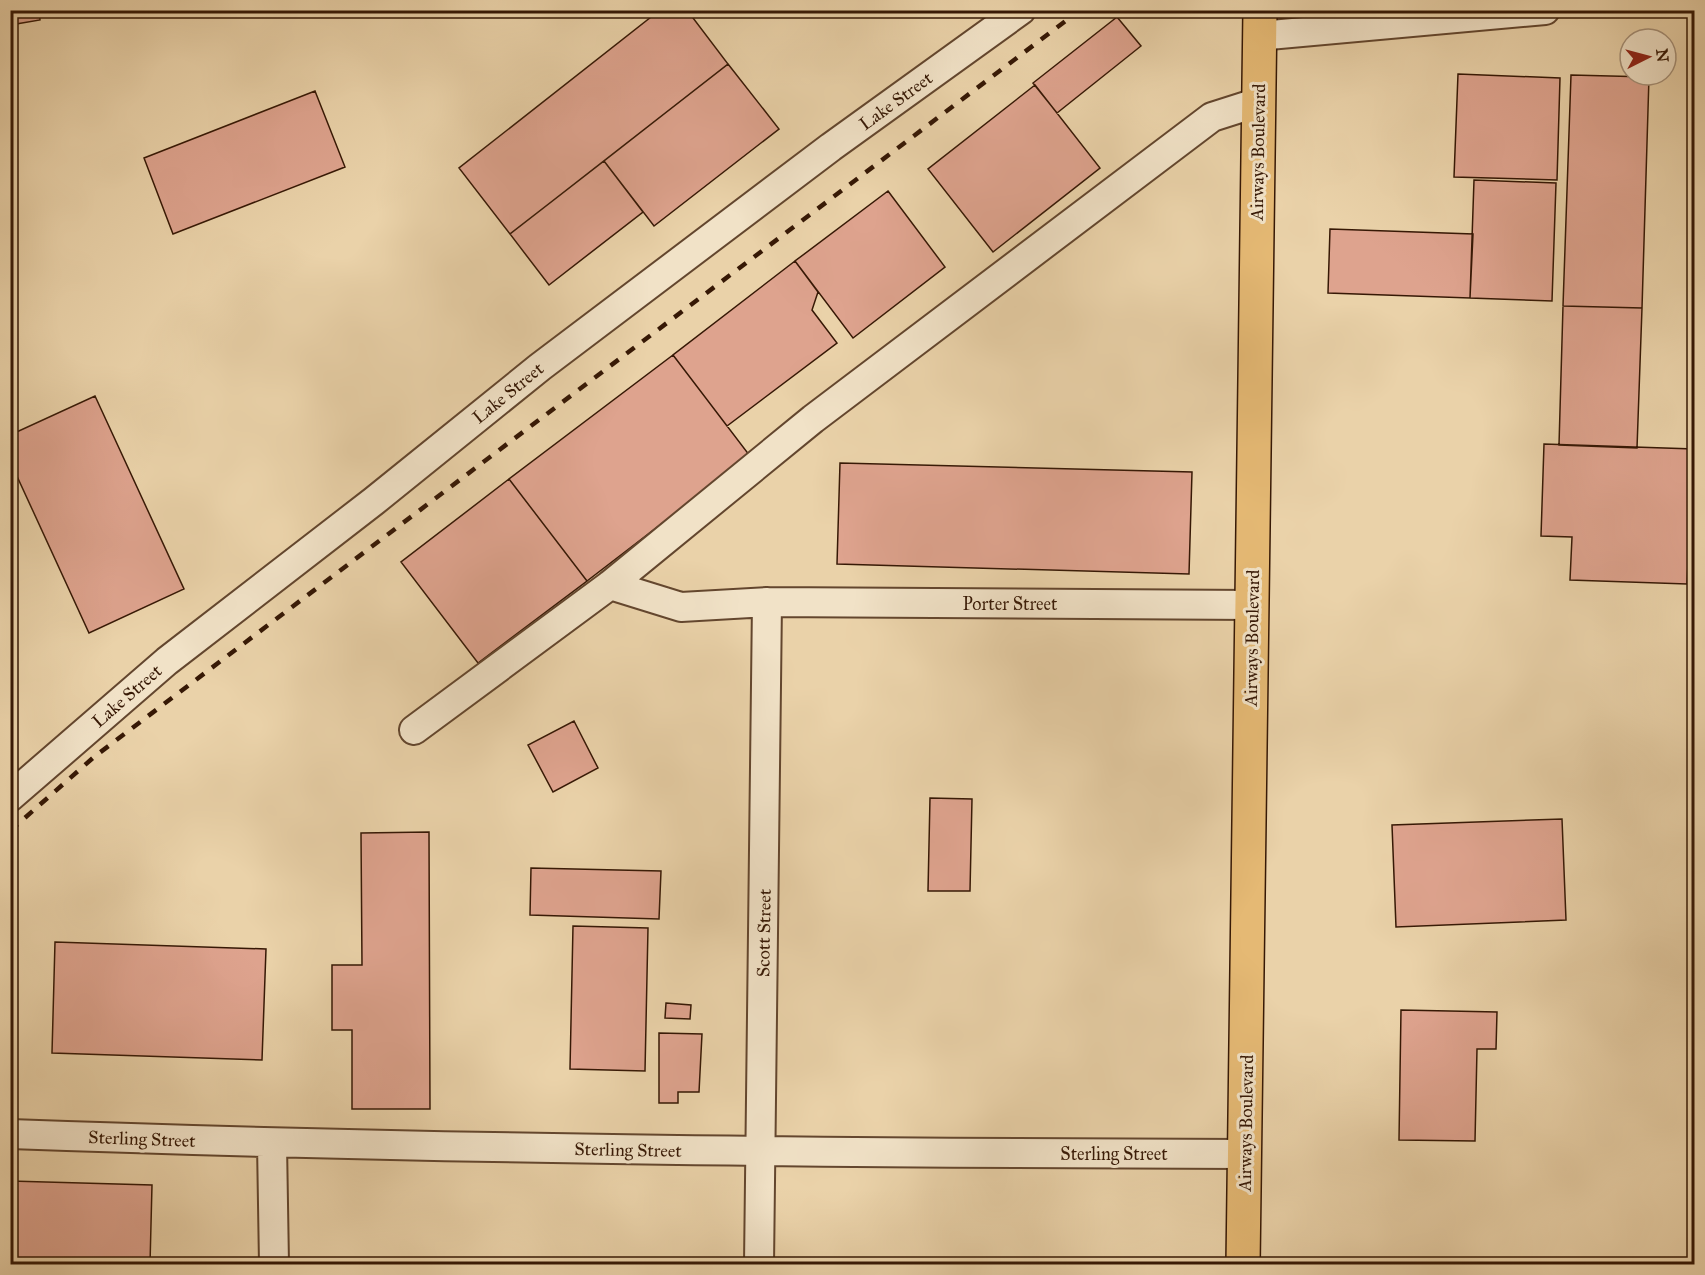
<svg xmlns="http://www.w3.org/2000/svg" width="1705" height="1275" font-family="'IM FELL Great Primer',serif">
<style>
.building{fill:#dea38e;stroke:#361805;stroke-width:1.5}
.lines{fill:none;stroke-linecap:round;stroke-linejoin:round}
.minor-casing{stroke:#63462e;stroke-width:32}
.major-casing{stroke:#361805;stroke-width:36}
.minor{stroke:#f1e2c7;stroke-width:28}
.major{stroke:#e5b974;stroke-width:33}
.rail{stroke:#361805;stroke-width:4.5;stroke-dasharray:10 10;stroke-linecap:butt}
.labels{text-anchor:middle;stroke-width:6;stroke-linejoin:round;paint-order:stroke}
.street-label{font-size:18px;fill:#361805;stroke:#f1e2c7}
</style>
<rect width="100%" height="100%" fill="#ead2a9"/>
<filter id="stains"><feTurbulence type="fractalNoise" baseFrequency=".00333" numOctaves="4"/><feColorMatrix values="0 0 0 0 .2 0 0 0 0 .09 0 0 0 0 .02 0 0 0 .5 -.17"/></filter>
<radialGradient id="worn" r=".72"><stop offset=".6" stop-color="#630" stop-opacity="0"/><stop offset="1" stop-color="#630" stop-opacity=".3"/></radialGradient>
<path class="building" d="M 10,10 L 39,10 L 40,20 L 10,25 Z
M 660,10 L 687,10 L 728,64 L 510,234 L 459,168 Z
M 1117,17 L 1141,46 L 1057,113 L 1033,83 Z
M 728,64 L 779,129 L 654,226 L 604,161 Z
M 1458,74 L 1560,78 L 1557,180 L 1454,177 Z
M 1571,75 L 1649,77 L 1642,308 L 1563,306 Z
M 1035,85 L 1100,168 L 993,252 L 928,169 Z
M 315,91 L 345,167 L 173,234 L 144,158 Z
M 604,161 L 643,212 L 549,285 L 510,234 Z
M 1474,180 L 1556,183 L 1552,301 L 1470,298 Z
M 888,191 L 945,267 L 853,338 L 795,261 Z
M 1330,229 L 1473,234 L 1470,298 L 1328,293 Z
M 795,261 L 818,292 L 812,310 L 837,343 L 727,426 L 673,355 Z
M 1563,306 L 1642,308 L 1637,448 L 1559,445 Z
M 673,355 L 750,456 L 587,581 L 509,479 Z
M 95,396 L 184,589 L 89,633 L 10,461 L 10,435 Z
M 1544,444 L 1694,449 L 1694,541 L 1689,541 L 1687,584 L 1570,580 L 1572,537 L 1541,536 Z
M 840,463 L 1192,472 L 1189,574 L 837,564 Z
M 509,479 L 587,581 L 478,663 L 401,562 Z
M 574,721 L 598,768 L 553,792 L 528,745 Z
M 930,798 L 972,799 L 970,891 L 928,891 Z
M 1562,819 L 1566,920 L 1396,927 L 1392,825 Z
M 429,832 L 430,1109 L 352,1109 L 352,1030 L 332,1030 L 332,965 L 362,965 L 361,833 Z
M 531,868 L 661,871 L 659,919 L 530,915 Z
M 573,926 L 648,928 L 645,1071 L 570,1069 Z
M 55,942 L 266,949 L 262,1060 L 52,1053 Z
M 666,1003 L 691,1005 L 690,1019 L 665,1018 Z
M 1401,1010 L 1497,1012 L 1496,1049 L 1477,1049 L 1475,1141 L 1399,1140 Z
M 659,1033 L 702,1034 L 699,1092 L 678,1092 L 678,1103 L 659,1103 Z
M 10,1181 L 152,1185 L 150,1264 L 21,1261 L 21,1264 L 10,1264 Z
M 39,1261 L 101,1264 L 39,1264 Z"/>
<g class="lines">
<defs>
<path id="minor" d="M 1259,36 L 1545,10
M 610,585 L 681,607 L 767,602 L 1253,605
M 414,730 L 610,585 L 813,419 L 1212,117 L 1259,102
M 10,797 L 167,661 L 374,501 L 540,367 L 831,147 L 1021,10
M 10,1134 C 422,1149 834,1153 1245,1154
M 272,1144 L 274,1264
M 759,1264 L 767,602"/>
<path id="major" d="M 1243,1264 L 1260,10"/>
</defs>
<use href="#minor" class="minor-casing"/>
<use href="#major" class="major-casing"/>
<use href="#minor" class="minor"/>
<use href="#major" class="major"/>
<path class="rail" d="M 10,831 L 94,757 L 1080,10"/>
</g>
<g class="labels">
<g class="street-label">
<text transform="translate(896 101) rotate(-36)" y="6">Lake Street</text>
<text transform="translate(1258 152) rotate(-89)" y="6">Airways Boulevard</text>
<text transform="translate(508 393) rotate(-39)" y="6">Lake Street</text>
<text x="1010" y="610">Porter Street</text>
<text transform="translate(1252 638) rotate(-89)" y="6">Airways Boulevard</text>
<text transform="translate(127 696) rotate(-41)" y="6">Lake Street</text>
<text transform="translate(764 933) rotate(-89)" y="6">Scott Street</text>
<text transform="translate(1246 1123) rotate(-89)" y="6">Airways Boulevard</text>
<text transform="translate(142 1139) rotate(2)" y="6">Sterling Street</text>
<text transform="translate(628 1150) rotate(1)" y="6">Sterling Street</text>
<text x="1114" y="1160">Sterling Street</text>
</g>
</g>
<rect width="1705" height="1275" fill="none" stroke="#ead2a9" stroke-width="36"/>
<rect x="12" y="12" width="1681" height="1251" fill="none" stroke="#361805" stroke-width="3"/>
<rect x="18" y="18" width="1669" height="1239" fill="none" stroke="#361805" stroke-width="1.5"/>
<g transform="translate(1648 57) rotate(84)"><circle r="28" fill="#f1e2c7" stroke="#a69179" stroke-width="1.5"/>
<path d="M0-4.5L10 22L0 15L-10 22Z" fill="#8f2418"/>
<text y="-9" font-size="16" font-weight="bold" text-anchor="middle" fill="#361805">N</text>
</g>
<rect width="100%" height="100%" filter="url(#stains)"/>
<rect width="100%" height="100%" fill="url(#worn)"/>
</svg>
